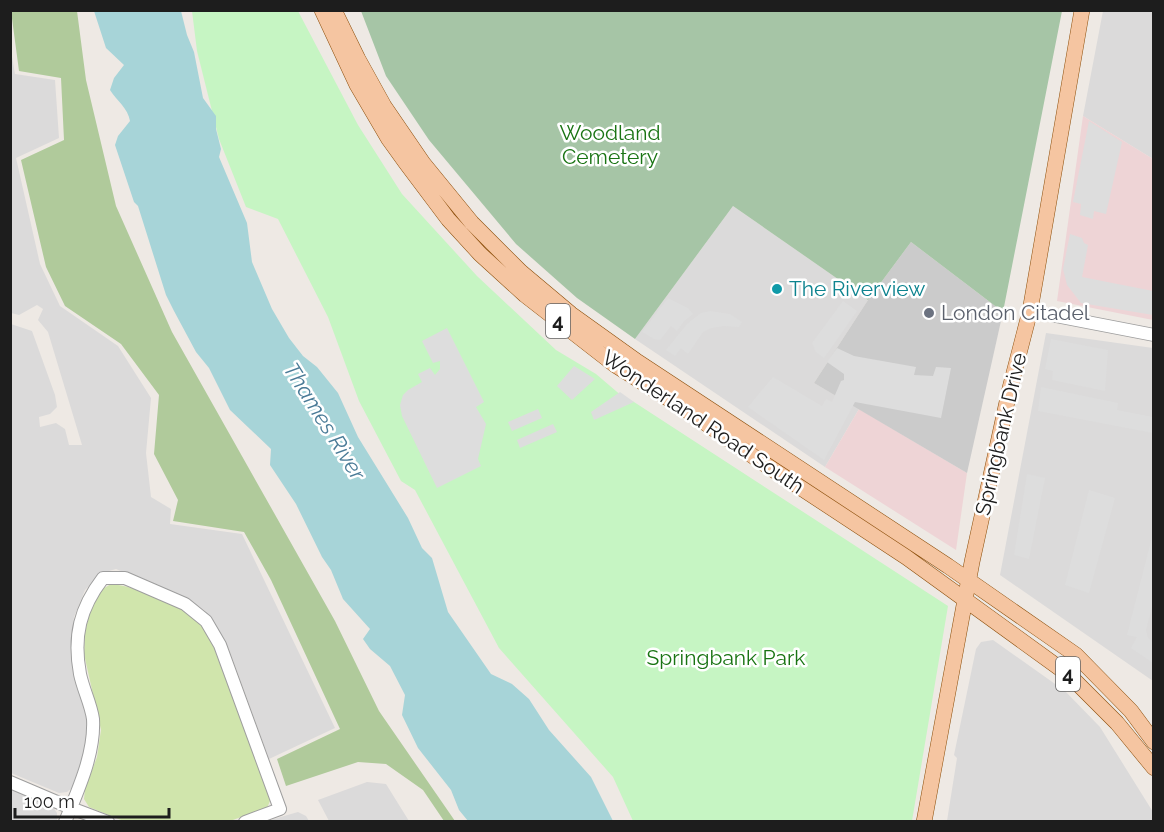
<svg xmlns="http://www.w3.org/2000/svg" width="1164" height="832" font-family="Raleway,sans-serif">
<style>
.residential{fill:#dbdada}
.commercial{fill:#eed4d6}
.religious{fill:#cbcbcb}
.grass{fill:#d0e5ac}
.forest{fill:#b0ca9b}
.cemetery{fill:#a6c5a6}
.park{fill:#c6f5c3}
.parking{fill:#ddd}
.water{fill:#a7d4d8}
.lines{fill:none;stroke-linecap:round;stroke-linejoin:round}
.minor-casing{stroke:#9e9e9e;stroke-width:14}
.major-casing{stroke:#8c4e0a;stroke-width:16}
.minor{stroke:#fff;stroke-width:12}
.major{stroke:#f5c5a1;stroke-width:15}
.culture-dot{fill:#0f9aa8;stroke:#fff;stroke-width:2}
.worship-dot{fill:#6b7280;stroke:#fff;stroke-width:2}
.labels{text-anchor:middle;stroke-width:5;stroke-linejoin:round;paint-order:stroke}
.shield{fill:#fff;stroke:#616161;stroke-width:1.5}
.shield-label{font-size:20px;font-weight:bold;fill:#1d1d1d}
.park-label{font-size:21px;fill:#197413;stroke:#fff}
.culture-label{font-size:21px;fill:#0d838f;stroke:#fff;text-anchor:start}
.worship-label{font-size:21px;fill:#5b616d;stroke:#fff;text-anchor:start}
.street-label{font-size:21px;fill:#1d1d1d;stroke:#fff}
.water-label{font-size:22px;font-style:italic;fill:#4a7b97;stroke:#fff}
</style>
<rect width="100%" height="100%" fill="#eee9e4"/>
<path class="residential" d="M 1103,11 L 1153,11 L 1153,159 L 1083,116 Z
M 10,45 L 15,74 L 55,80 L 59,138 L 16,158 L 40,264 L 60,306 L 118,346 L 151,398 L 146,453 L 151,497 L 171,509 L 170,524 L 242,534 L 335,728 L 269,759 L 229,649 L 216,626 L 204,610 L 185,597 L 116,569 L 102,573 L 85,590 L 74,617 L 71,648 L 74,673 L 87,717 L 87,744 L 72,788 L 67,792 L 59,793 L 11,773 L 11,324 L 32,331 L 55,395 L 57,407 L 50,414 L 39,417 L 40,427 L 56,423 L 65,429 L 69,445 L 82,445 L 48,332 L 38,320 L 43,309 L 37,305 L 19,315 L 11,313 Z
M 733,206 L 868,300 L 814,383 L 859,409 L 825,467 L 635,339 Z
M 1046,333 L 1153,348 L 1153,681 L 1000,575 Z
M 993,640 L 1065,691 L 1100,727 L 1153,812 L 1153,821 L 947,821 L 957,758 L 954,755 L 976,649 L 981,642 Z
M 367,782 L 386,784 L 409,821 L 329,821 L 318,800 Z
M 10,788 L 52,806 L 57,813 L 57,821 L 11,821 Z
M 298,812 L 306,816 L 309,821 L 267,821 Z"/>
<path class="commercial" d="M 1083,116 L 1153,159 L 1153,320 L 1057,301 Z
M 859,409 L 967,473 L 956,550 L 825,467 Z"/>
<path class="religious" d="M 911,242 L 1003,312 L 967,473 L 814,383 L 868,300 Z"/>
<path class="grass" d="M 111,584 C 131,585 179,604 195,618 C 200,623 205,631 210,637 L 269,795 L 270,801 L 267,808 L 230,821 L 126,822 L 89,807 L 84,799 L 85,789 L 97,757 L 101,730 L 84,654 L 85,633 L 90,610 L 101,590 Z"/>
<path class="forest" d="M 11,11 L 77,11 L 86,80 L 116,206 L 172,332 L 335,621 L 379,711 L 455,821 L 444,821 L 423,790 L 386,764 L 358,762 L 286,786 L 277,759 L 340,729 L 271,580 L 244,532 L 173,521 L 178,500 L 154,454 L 159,395 L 121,344 L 65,306 L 46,267 L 21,160 L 64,140 L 61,78 L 19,71 Z"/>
<path class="cemetery" d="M 361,11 L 1062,11 L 1003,312 L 911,242 L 868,300 L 733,206 L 635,339 L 577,298 L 516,244 L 429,140 L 386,76 Z"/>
<path class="park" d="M 192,11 L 298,11 L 358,125 L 402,194 L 477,276 L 556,350 L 596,374 L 623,397 L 634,402 L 948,606 L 912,821 L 633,821 L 613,777 L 499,648 L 415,490 L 401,481 L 359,401 L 328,317 L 278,219 L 246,207 L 219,139 L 197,51 Z"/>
<path class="parking" d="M 1089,121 L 1122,142 L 1106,214 L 1094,211 L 1093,219 L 1080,215 L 1081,204 L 1073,202 Z
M 1070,234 L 1082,238 L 1084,243 L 1088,245 L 1082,277 L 1153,291 L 1153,315 L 1081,303 L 1067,285 L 1063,269 Z
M 668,298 L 688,308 L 693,314 L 684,321 L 677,331 L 671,326 L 660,340 L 654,339 L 642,332 Z
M 843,301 L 857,311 L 824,358 L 816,352 L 812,343 Z
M 711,311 L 730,314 L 742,322 L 739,327 L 724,326 L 711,328 L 703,332 L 688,354 L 681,348 L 675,356 L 666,350 L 687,324 L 701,313 Z
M 447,328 L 484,402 L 476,407 L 486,424 L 478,459 L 481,466 L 437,488 L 402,416 L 400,405 L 403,395 L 408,390 L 422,382 L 418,374 L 430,368 L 435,375 L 440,369 L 440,361 L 433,363 L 422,341 Z
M 1051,339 L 1108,350 L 1105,391 L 1052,380 L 1053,371 L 1045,369 Z
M 837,348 L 854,356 L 916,367 L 914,375 L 933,376 L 936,367 L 951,368 L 941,418 L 855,402 L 824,460 L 748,407 L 773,377 L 822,406 L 826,399 L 832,402 L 841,381 L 844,380 L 844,374 L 827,362 Z
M 574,366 L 595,379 L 572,400 L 557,386 Z
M 1041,387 L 1118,403 L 1117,410 L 1153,417 L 1153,433 L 1038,411 Z
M 620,392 L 634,402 L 594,420 L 591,412 Z
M 538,409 L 542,418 L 512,431 L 508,422 Z
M 553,424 L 557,432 L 520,448 L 517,440 Z
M 1027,474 L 1045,478 L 1029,559 L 1014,555 Z
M 1089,490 L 1115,498 L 1089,593 L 1065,585 Z
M 1153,533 L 1153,603 L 1146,630 L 1148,638 L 1153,642 L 1153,663 L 1131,648 L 1137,637 L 1127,635 Z"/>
<path class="water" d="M 94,11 L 181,11 L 187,35 L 194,52 L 203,98 L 216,116 L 216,129 L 221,149 L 219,157 L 247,223 L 252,262 L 272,309 L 289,338 L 303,356 L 317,367 L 338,393 L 358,437 L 408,518 L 422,548 L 432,558 L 448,612 L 491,674 L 512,684 L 529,699 L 549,730 L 591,777 L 613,821 L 468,821 L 459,810 L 451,790 L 418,748 L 402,715 L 405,695 L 390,666 L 370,649 L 363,639 L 370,629 L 343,599 L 331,570 L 322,557 L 296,504 L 270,465 L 271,449 L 230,410 L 209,368 L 196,352 L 174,311 L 166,295 L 138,206 L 134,202 L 115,145 L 118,136 L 130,121 C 128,108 117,101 110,90 L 114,78 L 124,65 L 106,48 Z"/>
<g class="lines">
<defs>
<path id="minor" d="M 1030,311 L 1154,335
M 10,782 L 71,808 L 108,822
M 65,822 C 78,790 95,754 93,719 C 91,704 83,689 80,674 C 73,636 80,608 103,578 L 125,578 L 185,604 L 206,621 L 220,645 L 280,809 L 245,822"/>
<path id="major" d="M 322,10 L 357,85 L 388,138 L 406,163 L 448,219 L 480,254 L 525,295 L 615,365 L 688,411 L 760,461 L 906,557 L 1069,675 L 1117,723 L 1154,768
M 334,10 L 358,59 L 384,106 L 423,163 L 472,223 L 521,272 L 571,314 L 638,362 L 948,566 L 1076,655 L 1131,711 L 1154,742
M 924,822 L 972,562 L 1010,388 L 1030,311 L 1082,10"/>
</defs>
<use href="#minor" class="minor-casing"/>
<use href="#major" class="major-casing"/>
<use href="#minor" class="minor"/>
<use href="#major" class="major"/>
</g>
<circle class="culture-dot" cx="777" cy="289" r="6"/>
<circle class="worship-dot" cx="929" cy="313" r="6"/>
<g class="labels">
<g class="shield">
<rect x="546" y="304" width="24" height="34" rx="4.5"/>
<rect x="1056" y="657" width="24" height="34" rx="4.5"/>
</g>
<g class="shield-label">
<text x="558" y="328">4</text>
<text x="1068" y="681">4</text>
</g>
<g class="park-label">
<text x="610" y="140">Woodland<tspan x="610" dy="24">Cemetery</tspan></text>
<text x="726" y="665">Springbank Park</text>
</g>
<g class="culture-label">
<text x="789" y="296">The Riverview</text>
</g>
<g class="worship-label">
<text x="941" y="320">London Citadel</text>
</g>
<g class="street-label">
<text transform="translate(703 422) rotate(34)" y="7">Wonderland Road South</text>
<text transform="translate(1001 434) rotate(-77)" y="7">Springbank Drive</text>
</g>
<g class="water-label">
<text transform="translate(325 421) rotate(58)" y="8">Thames River</text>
</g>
</g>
<rect width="1164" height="832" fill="none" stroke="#1d1d1d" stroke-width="24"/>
<path d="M15 808v9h154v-9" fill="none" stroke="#1d1d1d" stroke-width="3"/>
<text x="24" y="808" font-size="18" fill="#1d1d1d" stroke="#ffffff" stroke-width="4.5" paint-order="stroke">100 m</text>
</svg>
